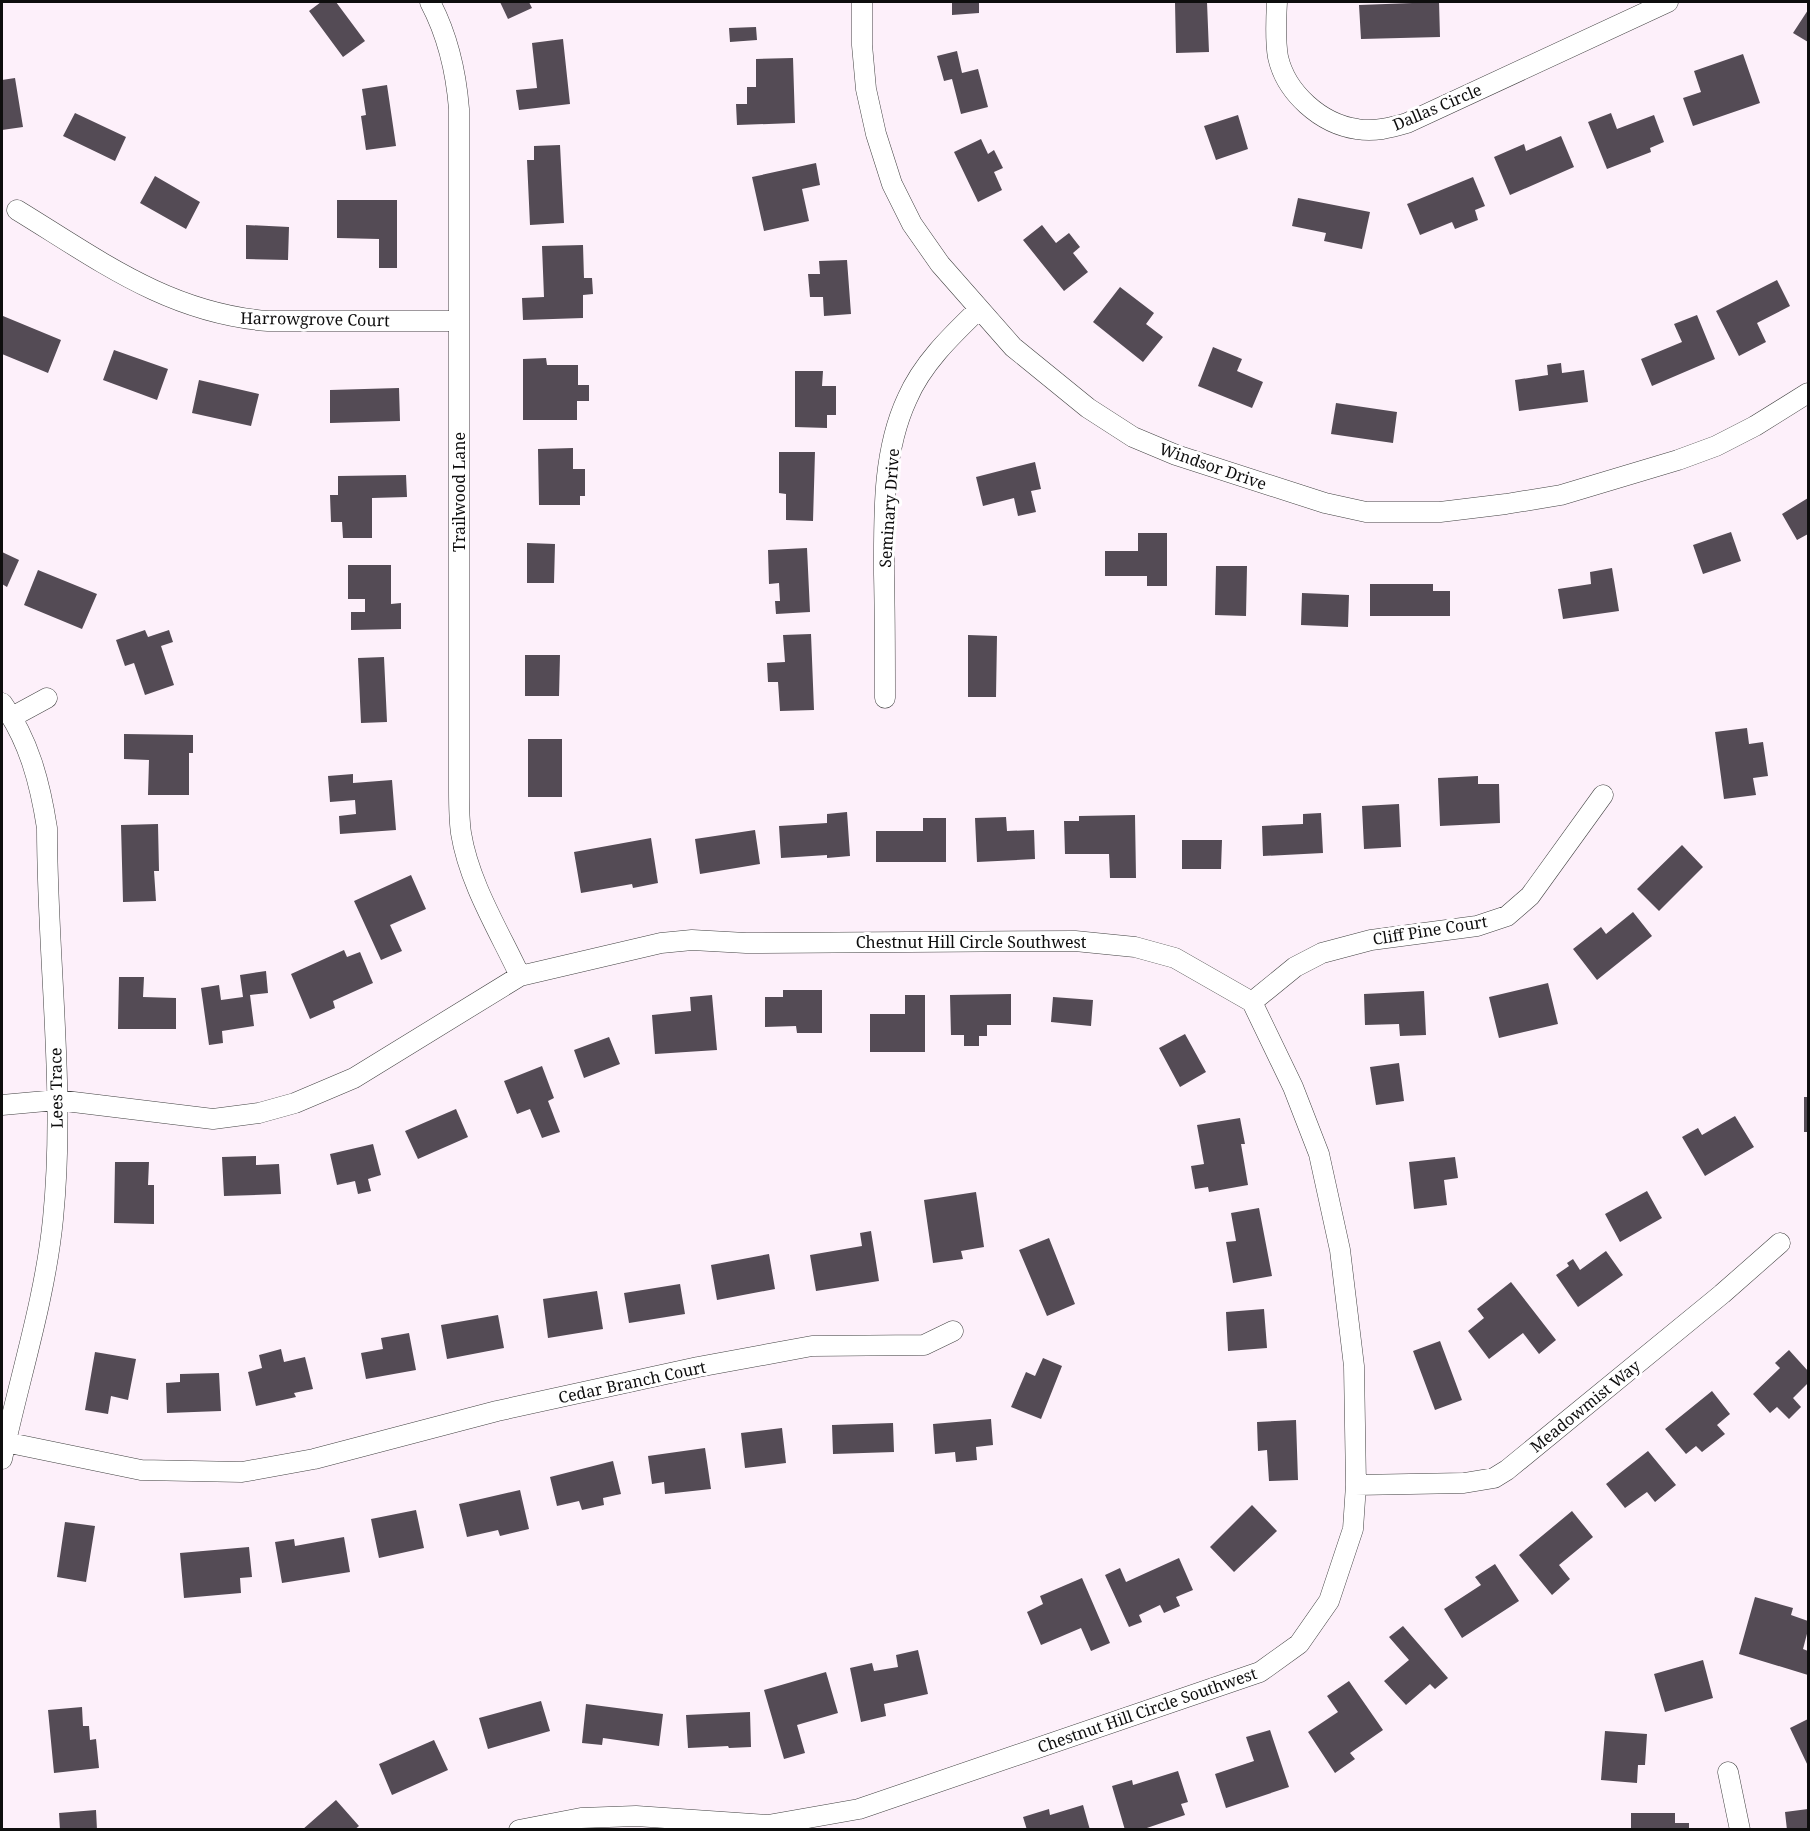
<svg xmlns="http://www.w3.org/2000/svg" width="1810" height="1831" font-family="'Noto Serif',serif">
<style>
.building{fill:#544b55}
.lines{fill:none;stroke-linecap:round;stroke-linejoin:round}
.minor-casing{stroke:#414141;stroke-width:21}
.minor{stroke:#fff;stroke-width:20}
.labels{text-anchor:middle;stroke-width:6;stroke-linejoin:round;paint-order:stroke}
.street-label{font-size:16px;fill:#0e0e0e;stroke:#fff}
</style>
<rect width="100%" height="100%" fill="#fdf0fa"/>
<path class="building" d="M 321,2 L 336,2 L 365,41 L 343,57 L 309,11 Z
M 500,2 L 529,2 L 532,8 L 508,19 Z
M 952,2 L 979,2 L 979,13 L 952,15 Z
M 1175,2 L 1207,2 L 1209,52 L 1176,53 Z
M 1439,2 L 1440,37 L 1361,39 L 1359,5 Z
M 1808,10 L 1808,42 L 1793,33 Z
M 756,27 L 757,40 L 730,42 L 729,28 Z
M 563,39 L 570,104 L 519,110 L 516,90 L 537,88 L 532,43 Z
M 957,51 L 962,73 L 978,69 L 988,107 L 961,114 L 952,79 L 944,81 L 937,56 Z
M 1743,54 L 1760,103 L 1693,126 L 1683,98 L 1701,92 L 1694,71 Z
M 793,58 L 795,123 L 737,125 L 736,104 L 747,104 L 747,87 L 756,87 L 756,59 Z
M 15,78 L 23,127 L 2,130 L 2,80 Z
M 387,85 L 396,146 L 366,150 L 361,116 L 366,115 L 362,89 Z
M 75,113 L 126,137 L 115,161 L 63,136 Z
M 1611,113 L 1617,129 L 1654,115 L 1664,142 L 1650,148 L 1651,152 L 1607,169 L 1588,122 Z
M 1238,115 L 1248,149 L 1216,160 L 1204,126 Z
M 1561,136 L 1574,167 L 1510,195 L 1494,157 L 1524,144 L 1526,151 Z
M 981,139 L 988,154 L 994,150 L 1003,168 L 994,172 L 1002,190 L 978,202 L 954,152 Z
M 560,145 L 564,223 L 530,225 L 527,160 L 534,160 L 534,146 Z
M 816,163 L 820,185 L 802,189 L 809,221 L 764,231 L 752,177 Z
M 155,176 L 200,202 L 186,229 L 140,203 Z
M 1473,177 L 1485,206 L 1475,210 L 1478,220 L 1455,229 L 1452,222 L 1420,235 L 1407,204 Z
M 1298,198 L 1370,212 L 1362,249 L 1324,241 L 1326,233 L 1292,226 Z
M 337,200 L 397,200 L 397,268 L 379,268 L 379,239 L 337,238 Z
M 246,225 L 289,227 L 288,260 L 246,259 Z
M 1042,225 L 1056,243 L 1069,233 L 1080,247 L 1073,253 L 1088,272 L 1064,291 L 1023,240 Z
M 583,245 L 584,278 L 592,278 L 593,294 L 583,295 L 583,318 L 523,320 L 522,298 L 544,297 L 542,246 Z
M 847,260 L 851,314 L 824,316 L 823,297 L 810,297 L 808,274 L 820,274 L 819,261 Z
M 1777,280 L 1790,306 L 1757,323 L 1766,342 L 1739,356 L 1716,311 Z
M 1120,287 L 1154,313 L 1146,324 L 1163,337 L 1143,362 L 1093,322 Z
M 1697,315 L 1715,359 L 1652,386 L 1641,359 L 1682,342 L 1674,324 Z
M 3,316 L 61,340 L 48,373 L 2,354 Z
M 1213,347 L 1242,359 L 1237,371 L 1263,382 L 1252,408 L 1198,386 Z
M 114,350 L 168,369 L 157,400 L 103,380 Z
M 546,358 L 547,365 L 578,365 L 578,385 L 589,385 L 589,401 L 577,401 L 577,420 L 523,420 L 523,359 Z
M 1561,363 L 1562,373 L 1584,370 L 1588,402 L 1519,411 L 1515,380 L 1548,375 L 1547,365 Z
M 795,371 L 823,371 L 822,386 L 836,386 L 836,415 L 827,415 L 827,428 L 795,427 Z
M 199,380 L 259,394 L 251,426 L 192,413 Z
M 399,388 L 400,421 L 330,423 L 330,390 Z
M 1336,403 L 1397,412 L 1393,443 L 1331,434 Z
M 573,448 L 573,469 L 585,469 L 585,496 L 580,496 L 580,505 L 539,505 L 538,449 Z
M 779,452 L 815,452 L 813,521 L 786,520 L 786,494 L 779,493 Z
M 1035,462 L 1041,489 L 1031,491 L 1036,512 L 1018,516 L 1014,498 L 983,506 L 976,477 Z
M 406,475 L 407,497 L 372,498 L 372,538 L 343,538 L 342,522 L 331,522 L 330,495 L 338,495 L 338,476 Z
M 1808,498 L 1808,534 L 1797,540 L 1782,514 Z
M 1731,532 L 1741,561 L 1703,574 L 1693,545 Z
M 1138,533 L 1167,533 L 1167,586 L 1147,586 L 1147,576 L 1105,576 L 1105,551 L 1138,551 Z
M 527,543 L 555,544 L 554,583 L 527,583 Z
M 807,548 L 810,612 L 776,614 L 775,601 L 780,601 L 779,583 L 769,584 L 768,550 Z
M 2,552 L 19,560 L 7,587 L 2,584 Z
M 348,565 L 391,565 L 391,604 L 401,603 L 401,629 L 351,630 L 351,612 L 365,612 L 365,599 L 348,599 Z
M 1216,566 L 1247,566 L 1246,616 L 1215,615 Z
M 1612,568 L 1619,611 L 1563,619 L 1558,589 L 1591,584 L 1590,572 Z
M 38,570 L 97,594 L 82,629 L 24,605 Z
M 1370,584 L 1433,584 L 1433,591 L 1450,591 L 1450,616 L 1370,616 Z
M 1302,593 L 1349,595 L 1348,627 L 1301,625 Z
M 145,630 L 148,637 L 169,630 L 173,642 L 161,646 L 174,685 L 145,695 L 134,663 L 125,666 L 116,640 Z
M 811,634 L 814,710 L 780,711 L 778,682 L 768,682 L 767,663 L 785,662 L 783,635 Z
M 968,635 L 997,636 L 996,697 L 968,697 Z
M 525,655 L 560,655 L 559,696 L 525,696 Z
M 384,657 L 387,722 L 361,723 L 358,658 Z
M 1747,728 L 1749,744 L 1763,742 L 1768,776 L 1753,778 L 1756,795 L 1724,799 L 1715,732 Z
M 124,734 L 193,735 L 193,753 L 189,753 L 189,795 L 148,795 L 149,760 L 124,759 Z
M 528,739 L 562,739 L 562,797 L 528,797 Z
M 353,774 L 353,783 L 392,780 L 396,830 L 340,834 L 339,816 L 356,814 L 355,800 L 330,802 L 328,776 Z
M 1478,776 L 1478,784 L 1499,784 L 1500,823 L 1440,826 L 1438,778 Z
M 1399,804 L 1401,847 L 1364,849 L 1362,806 Z
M 847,812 L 850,856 L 827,858 L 827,855 L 781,858 L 779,826 L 827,823 L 827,814 Z
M 1321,813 L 1323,853 L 1263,856 L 1262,826 L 1303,824 L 1303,814 Z
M 1135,815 L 1136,878 L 1110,878 L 1109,854 L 1065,854 L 1064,821 L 1079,821 L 1079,816 Z
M 1006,817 L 1007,831 L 1034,830 L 1035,859 L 977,862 L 975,818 Z
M 923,818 L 946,818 L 946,862 L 876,862 L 876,831 L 923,831 Z
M 158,824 L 159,871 L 154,871 L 156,901 L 123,902 L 121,825 Z
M 755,830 L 760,864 L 700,874 L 695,839 Z
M 651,838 L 658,883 L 633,888 L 632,884 L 581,893 L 574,852 Z
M 1182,840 L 1222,840 L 1221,869 L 1182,869 Z
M 1682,845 L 1703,867 L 1659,911 L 1637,889 Z
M 411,875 L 426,909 L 390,925 L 402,951 L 381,960 L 354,901 Z
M 1633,912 L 1652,936 L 1597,980 L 1573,949 L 1601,927 L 1606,934 Z
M 344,950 L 347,957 L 360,952 L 373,983 L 333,1001 L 335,1008 L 310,1019 L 291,974 Z
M 266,971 L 268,993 L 250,995 L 254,1026 L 222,1031 L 223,1043 L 209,1045 L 201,988 L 219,985 L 221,1000 L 243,997 L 240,975 Z
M 119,977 L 144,977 L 143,997 L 176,998 L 176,1029 L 118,1029 Z
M 1548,983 L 1558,1024 L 1499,1038 L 1489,997 Z
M 783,990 L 822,990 L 822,1033 L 797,1033 L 796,1026 L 765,1027 L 765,997 L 783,997 Z
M 1424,991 L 1426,1035 L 1400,1036 L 1399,1024 L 1365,1025 L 1364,994 Z
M 1011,994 L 1011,1025 L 987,1025 L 987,1036 L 979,1036 L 979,1046 L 964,1046 L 964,1035 L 951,1035 L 950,995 Z
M 712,995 L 717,1050 L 655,1054 L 652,1015 L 691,1011 L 690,997 Z
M 905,995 L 925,995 L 925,1052 L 870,1052 L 870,1014 L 905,1014 Z
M 1053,997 L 1093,1000 L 1091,1026 L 1051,1022 Z
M 1185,1034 L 1206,1072 L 1180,1087 L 1159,1048 Z
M 609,1037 L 620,1064 L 584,1078 L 574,1050 Z
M 1399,1063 L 1404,1101 L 1376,1105 L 1370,1067 Z
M 542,1066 L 554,1098 L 548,1101 L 560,1132 L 542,1138 L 530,1109 L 517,1114 L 504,1081 Z
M 1804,1097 L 1808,1097 L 1808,1132 L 1804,1132 Z
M 456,1109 L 468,1137 L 418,1159 L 405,1131 Z
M 1735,1116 L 1754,1147 L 1705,1176 L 1682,1137 L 1698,1128 L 1702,1135 Z
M 1240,1118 L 1245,1144 L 1241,1144 L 1248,1185 L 1209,1192 L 1208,1187 L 1195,1189 L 1191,1166 L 1204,1164 L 1197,1125 Z
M 373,1144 L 381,1175 L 368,1179 L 371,1191 L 358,1194 L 355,1181 L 337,1185 L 330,1154 Z
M 256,1156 L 256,1165 L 279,1164 L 281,1194 L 224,1196 L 222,1157 Z
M 1455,1157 L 1458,1178 L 1444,1180 L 1447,1205 L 1414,1209 L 1409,1162 Z
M 115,1162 L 149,1162 L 148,1185 L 154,1185 L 154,1224 L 114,1223 Z
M 1647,1191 L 1662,1218 L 1620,1242 L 1605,1214 Z
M 976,1192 L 984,1247 L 961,1251 L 963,1259 L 933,1263 L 924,1200 Z
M 1259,1208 L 1272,1276 L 1233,1283 L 1226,1242 L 1236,1241 L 1231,1213 Z
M 871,1231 L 879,1281 L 816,1291 L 810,1255 L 862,1246 L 860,1233 Z
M 1049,1238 L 1075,1304 L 1047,1316 L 1019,1250 Z
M 1606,1251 L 1623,1275 L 1578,1307 L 1556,1275 L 1569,1266 L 1567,1263 L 1573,1259 L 1580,1270 Z
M 769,1254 L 775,1289 L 717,1300 L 711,1265 Z
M 1511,1282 L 1556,1340 L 1539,1354 L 1523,1333 L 1489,1359 L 1468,1331 L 1484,1318 L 1477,1309 Z
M 680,1284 L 685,1314 L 629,1323 L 624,1293 Z
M 597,1291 L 603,1329 L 548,1338 L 543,1299 Z
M 1264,1309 L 1267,1348 L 1228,1351 L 1226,1312 Z
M 498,1315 L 504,1348 L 447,1359 L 441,1325 Z
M 409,1333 L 416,1370 L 366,1379 L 361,1353 L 383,1349 L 381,1338 Z
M 1440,1341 L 1462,1400 L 1435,1410 L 1413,1351 Z
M 281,1349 L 284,1362 L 305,1357 L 313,1389 L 294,1393 L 296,1397 L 256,1406 L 248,1372 L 262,1368 L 259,1355 Z
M 1789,1350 L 1808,1371 L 1808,1383 L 1793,1398 L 1801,1407 L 1789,1419 L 1777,1407 L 1770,1413 L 1753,1394 L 1780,1368 L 1775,1363 Z
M 95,1352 L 136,1359 L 128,1400 L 111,1396 L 108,1414 L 85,1410 Z
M 1043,1358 L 1062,1366 L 1041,1419 L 1011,1407 L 1026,1372 L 1035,1376 Z
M 219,1373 L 221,1411 L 167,1413 L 166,1383 L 180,1382 L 180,1374 Z
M 1712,1391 L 1730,1414 L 1717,1425 L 1725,1434 L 1702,1452 L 1696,1446 L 1686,1454 L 1665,1429 Z
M 991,1419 L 993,1445 L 976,1447 L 977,1460 L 956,1462 L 955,1452 L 935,1454 L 933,1424 Z
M 1296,1420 L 1298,1480 L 1269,1481 L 1267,1450 L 1258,1451 L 1257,1422 Z
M 893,1423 L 894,1452 L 833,1454 L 832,1425 Z
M 782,1428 L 786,1463 L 745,1468 L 741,1433 Z
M 705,1448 L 711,1489 L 665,1494 L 664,1482 L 652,1484 L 648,1456 Z
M 1648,1451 L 1676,1485 L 1655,1502 L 1647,1492 L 1625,1508 L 1606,1484 Z
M 613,1461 L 621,1494 L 603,1498 L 604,1505 L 582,1510 L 579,1501 L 557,1506 L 550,1477 Z
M 520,1490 L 529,1529 L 500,1536 L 498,1530 L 467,1537 L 459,1504 Z
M 1252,1505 L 1277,1531 L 1234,1572 L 1210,1547 Z
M 416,1510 L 424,1548 L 379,1558 L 371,1519 Z
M 1572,1511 L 1593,1537 L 1559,1565 L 1570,1579 L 1552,1595 L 1519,1555 Z
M 65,1522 L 95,1526 L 86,1582 L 57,1577 Z
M 344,1537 L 350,1572 L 282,1583 L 275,1542 L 294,1539 L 295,1546 Z
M 249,1547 L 252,1577 L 240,1578 L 241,1593 L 184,1598 L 180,1553 Z
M 1179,1558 L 1193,1590 L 1176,1597 L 1180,1606 L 1164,1613 L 1160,1605 L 1139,1615 L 1142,1622 L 1129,1627 L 1105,1575 L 1120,1568 L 1126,1582 Z
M 1495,1564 L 1519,1601 L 1462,1638 L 1444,1609 L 1481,1585 L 1475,1577 Z
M 1082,1578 L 1110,1643 L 1091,1651 L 1081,1628 L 1041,1645 L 1027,1612 L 1043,1604 L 1040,1596 Z
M 1755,1597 L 1793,1608 L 1791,1615 L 1808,1621 L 1808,1630 L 1803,1649 L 1808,1651 L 1808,1675 L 1739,1654 Z
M 1403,1626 L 1448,1678 L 1435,1689 L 1430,1684 L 1406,1705 L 1384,1681 L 1409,1660 L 1389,1637 Z
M 918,1650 L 928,1694 L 884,1704 L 886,1716 L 861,1722 L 850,1668 L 872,1663 L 874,1671 L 898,1667 L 896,1655 Z
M 1703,1660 L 1713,1698 L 1665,1712 L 1654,1674 Z
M 826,1672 L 838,1713 L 797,1725 L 805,1753 L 784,1759 L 764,1690 Z
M 1349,1681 L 1383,1730 L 1350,1753 L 1355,1759 L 1335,1773 L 1308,1732 L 1338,1712 L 1327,1696 Z
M 541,1701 L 550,1731 L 488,1749 L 479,1718 Z
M 586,1704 L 663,1714 L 659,1746 L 603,1738 L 602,1745 L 582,1743 Z
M 82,1707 L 83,1726 L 89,1726 L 90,1740 L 96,1739 L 99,1768 L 54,1773 L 48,1710 Z
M 750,1712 L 751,1747 L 729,1748 L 728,1746 L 688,1748 L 686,1715 Z
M 1808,1719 L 1808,1766 L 1790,1728 Z
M 1270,1730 L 1289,1787 L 1226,1808 L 1215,1774 L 1254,1761 L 1246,1737 Z
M 1605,1731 L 1647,1734 L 1645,1765 L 1638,1765 L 1637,1783 L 1601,1780 Z
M 434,1740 L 448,1770 L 392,1795 L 379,1764 Z
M 1178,1771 L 1188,1802 L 1181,1804 L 1185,1815 L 1141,1830 L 1125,1830 L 1112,1786 L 1132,1780 L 1133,1785 Z
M 336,1800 L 359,1826 L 354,1830 L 302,1830 Z
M 1083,1805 L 1090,1830 L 1027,1830 L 1023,1817 L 1049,1809 L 1050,1815 Z
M 1808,1809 L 1808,1830 L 1787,1830 L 1785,1812 Z
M 96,1810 L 97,1830 L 60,1830 L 59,1813 Z
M 1631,1813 L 1675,1813 L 1675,1823 L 1689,1823 L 1689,1830 L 1631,1830 Z"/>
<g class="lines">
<defs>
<path id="minor" d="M 430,2 C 448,36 456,71 459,109 L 459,790 C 459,804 459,819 461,833 C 469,883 499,931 520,976
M 862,2 L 862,45 L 866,89 L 876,134 L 892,184 L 912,224 L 940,264 L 1013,347 L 1088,408 L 1133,437 L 1176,455 L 1325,503 L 1366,512 L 1440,512 L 1506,504 L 1561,495 L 1678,460 L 1716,446 L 1755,426 L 1808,393
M 1277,2 C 1276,20 1275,40 1278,57 C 1286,93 1321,124 1357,129 C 1374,132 1390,128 1407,123 L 1668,2
M 17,210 C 99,260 168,313 268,321 L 459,321
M 885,698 C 885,657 885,616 884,574 C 884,516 882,453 907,399 C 922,364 951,336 978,310
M 2,703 C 29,740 40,783 47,828 C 47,958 66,1089 53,1219 C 45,1300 19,1379 2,1459
M 12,717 L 47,698
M 1252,1002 L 1295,967 L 1322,953 L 1371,940 L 1477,926 L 1507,916 L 1530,896 L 1603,795
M 2,1105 L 57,1100 L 213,1119 L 259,1113 L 295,1103 L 354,1078 L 520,976 L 661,943 L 692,940 L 746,943 L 1075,941 L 1135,947 L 1175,958 L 1252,1002 L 1293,1087 L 1319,1154 L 1340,1250 L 1354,1366 L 1356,1485 L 1353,1529 L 1329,1601 L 1299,1644 L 1260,1672 L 859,1809 L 768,1825 L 636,1816 L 581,1818 L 519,1830
M 5,1442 L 141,1470 L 242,1472 L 314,1459 L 497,1411 L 698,1367 L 812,1346 L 924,1345 L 953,1331
M 1356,1485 L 1464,1483 L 1494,1478 L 1507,1470 L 1722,1294 L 1780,1243
M 1728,1772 L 1740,1830"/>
</defs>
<use href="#minor" class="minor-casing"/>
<use href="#minor" class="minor"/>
</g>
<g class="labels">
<g class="street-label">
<text transform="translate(1437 107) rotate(-23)" y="6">Dallas Circle</text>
<text transform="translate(315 319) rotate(1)" y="6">Harrowgrove Court</text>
<text transform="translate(1213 466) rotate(19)" y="6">Windsor Drive</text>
<text transform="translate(459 492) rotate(-90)" y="6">Trailwood Lane</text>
<text transform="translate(889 508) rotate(-86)" y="6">Seminary Drive</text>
<text transform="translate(1430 930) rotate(-9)" y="6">Cliff Pine Court</text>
<text x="971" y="948">Chestnut Hill Circle Southwest</text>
<text transform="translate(56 1088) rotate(-91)" y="6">Lees Trace</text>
<text transform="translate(632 1382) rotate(-12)" y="6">Cedar Branch Court</text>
<text transform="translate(1585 1406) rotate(-39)" y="6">Meadowmist Way</text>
<text transform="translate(1147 1710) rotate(-19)" y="6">Chestnut Hill Circle Southwest</text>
</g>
</g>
<rect width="1810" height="1831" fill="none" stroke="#0e0e0e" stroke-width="6"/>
</svg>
